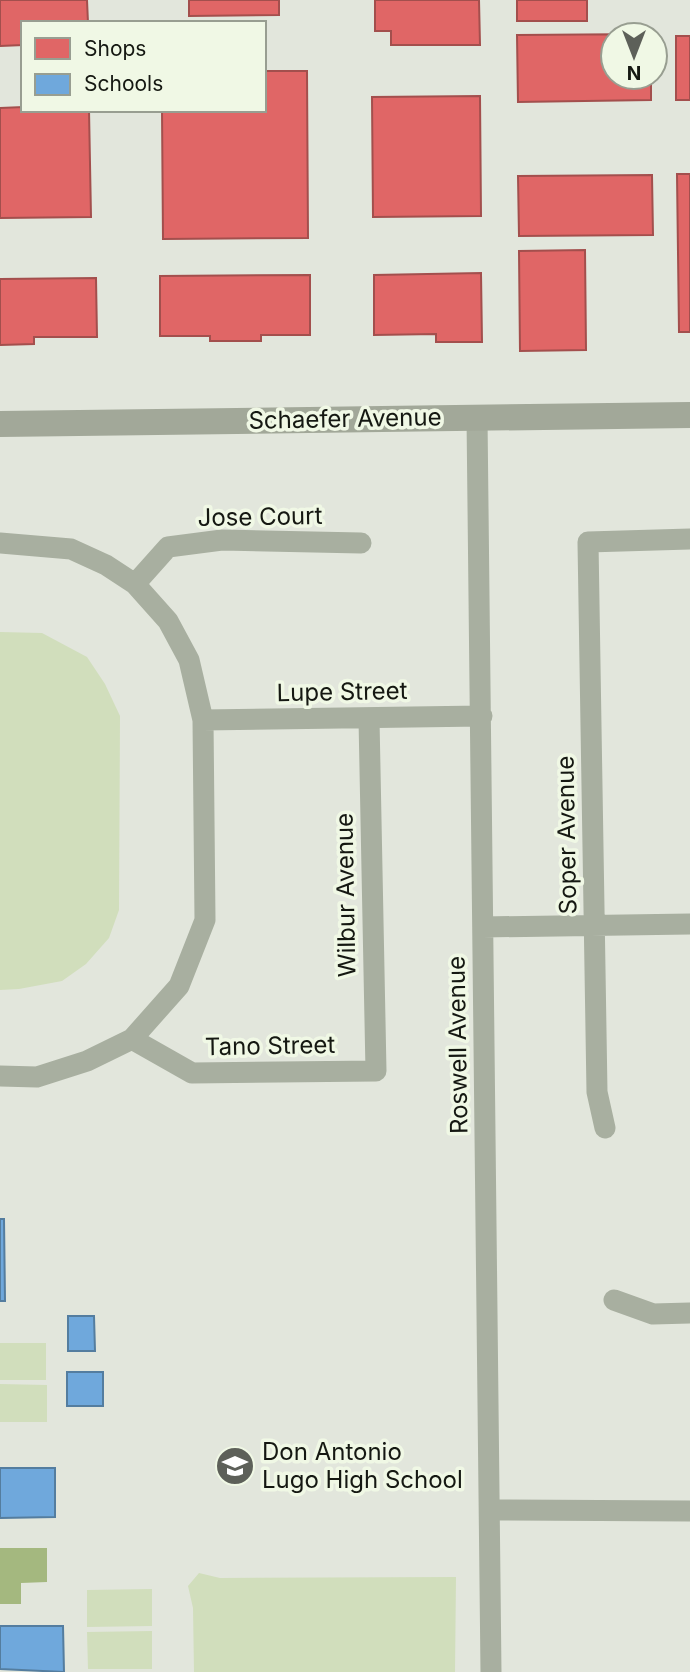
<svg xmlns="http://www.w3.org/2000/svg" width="690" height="1672" font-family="Inter,sans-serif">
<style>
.green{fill:#d1debc}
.water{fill:#a4b87f}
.shops{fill:#e06666;stroke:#a34f4d;stroke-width:2}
.schools{fill:#6fa8dc;stroke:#547d9f;stroke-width:2}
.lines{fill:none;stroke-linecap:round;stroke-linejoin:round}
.minor{stroke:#a8afa0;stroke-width:21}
.major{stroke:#a2a899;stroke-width:26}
.labels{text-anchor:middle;stroke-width:7;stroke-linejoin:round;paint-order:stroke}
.street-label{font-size:24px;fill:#151812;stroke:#f0f8e5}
.poi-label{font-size:24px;fill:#151812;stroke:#f0f8e5;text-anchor:start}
</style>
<rect width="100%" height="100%" fill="#e2e6dc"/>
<path class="green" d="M 0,632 L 42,633 L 87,657 L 105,684 L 120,716 L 119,910 L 109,938 L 86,964 L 62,981 L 19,989 L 0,990 Z
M 0,1343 L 46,1343 L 46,1380 L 0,1380 Z
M 0,1384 L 47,1385 L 47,1422 L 0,1422 Z
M 199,1573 L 220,1578 L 456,1577 L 455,1672 L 194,1672 L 193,1608 L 188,1586 Z
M 152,1589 L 152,1626 L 87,1627 L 87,1590 Z
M 152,1631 L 152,1669 L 88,1669 L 87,1632 Z"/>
<path class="water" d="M 0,1548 L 47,1548 L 47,1582 L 21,1583 L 21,1604 L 0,1604 Z"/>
<path class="shops" d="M 0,0 L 87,0 L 88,23 L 23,23 L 23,45 L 0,46 Z
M 189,0 L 279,0 L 279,15 L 189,16 Z
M 375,0 L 479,0 L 480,45 L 391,45 L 391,31 L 375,31 Z
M 517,0 L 587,0 L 587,21 L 517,21 Z
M 650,34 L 613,35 L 613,77 L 651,77 L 651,100 L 518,102 L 517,35 Z
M 676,36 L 690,36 L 690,100 L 676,100 Z
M 264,71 L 307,71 L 308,238 L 163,239 L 162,110 L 264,110 Z
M 480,96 L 481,216 L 373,217 L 372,97 Z
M 23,107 L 23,110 L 89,110 L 91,217 L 0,218 L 0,108 Z
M 677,174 L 690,174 L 690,332 L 679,332 Z
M 652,175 L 653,235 L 519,236 L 518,176 Z
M 585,250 L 586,350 L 520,351 L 519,251 Z
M 481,273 L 482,342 L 436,342 L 436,334 L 374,335 L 374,275 Z
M 310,275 L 310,335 L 261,335 L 261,341 L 210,341 L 210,336 L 160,336 L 160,276 Z
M 96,278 L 97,337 L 34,337 L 34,344 L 0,345 L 0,279 Z"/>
<path class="schools" d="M 0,1219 L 4,1219 L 5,1301 L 0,1301 Z
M 68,1316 L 94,1316 L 95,1351 L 68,1351 Z
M 67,1372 L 103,1372 L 103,1406 L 67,1406 Z
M 0,1468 L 55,1468 L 55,1517 L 0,1518 Z
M 0,1626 L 63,1626 L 64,1672 L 0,1669 Z"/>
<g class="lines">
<path class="minor" d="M 477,417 L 491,1672
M 0,543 L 71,549 L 106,565 L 135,584 L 168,621 L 189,660 L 203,720 L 205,920 L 179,986 L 132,1039 L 87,1061 L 37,1077 L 0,1076
M 135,584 L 168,547 L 222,540 L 361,543
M 203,720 L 482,716
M 483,927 L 690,924
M 132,1039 L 192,1073 L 376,1071 L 369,719
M 605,1128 L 597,1092 L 588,542 L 690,539
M 614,1300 L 653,1314 L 690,1313
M 491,1510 L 690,1511"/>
<path class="major" d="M 0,424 L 690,415"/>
</g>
<defs>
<symbol id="school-disc" viewBox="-11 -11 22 22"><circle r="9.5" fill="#5d6059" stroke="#f0f8e5"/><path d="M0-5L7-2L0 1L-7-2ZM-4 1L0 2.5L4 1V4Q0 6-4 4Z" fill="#fff"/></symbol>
</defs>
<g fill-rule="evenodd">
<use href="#school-disc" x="213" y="1444" width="44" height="44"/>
</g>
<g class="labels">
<g class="street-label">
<text transform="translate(345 419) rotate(-1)" y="8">Schaefer Avenue</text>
<text transform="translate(260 517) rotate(-1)" y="8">Jose Court</text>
<text transform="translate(342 692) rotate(-1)" y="8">Lupe Street</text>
<text transform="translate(567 835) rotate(-91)" y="8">Soper Avenue</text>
<text transform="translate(346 895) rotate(-91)" y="8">Wilbur Avenue</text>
<text transform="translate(458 1045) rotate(-91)" y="8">Roswell Avenue</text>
<text transform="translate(270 1046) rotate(-1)" y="8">Tano Street</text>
</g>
<g class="poi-label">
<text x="262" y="1460">Don Antonio<tspan x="262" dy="28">Lugo High School</tspan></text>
</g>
</g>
<rect x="21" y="21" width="245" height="91" fill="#f0f8e5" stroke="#989e91" stroke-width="2"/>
<rect x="35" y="38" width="35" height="21" fill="#e06666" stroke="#989e91" stroke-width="2"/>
<text x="84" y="56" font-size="21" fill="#151812">Shops</text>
<rect x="35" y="74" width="35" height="21" fill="#6fa8dc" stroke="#989e91" stroke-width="2"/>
<text x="84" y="91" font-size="21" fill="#151812">Schools</text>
<g transform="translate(634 56) rotate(180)"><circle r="33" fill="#f0f8e5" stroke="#989e91" stroke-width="2"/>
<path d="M0-5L12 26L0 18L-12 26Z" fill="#5d6059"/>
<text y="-10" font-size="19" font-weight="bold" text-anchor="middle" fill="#151812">N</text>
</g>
</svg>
